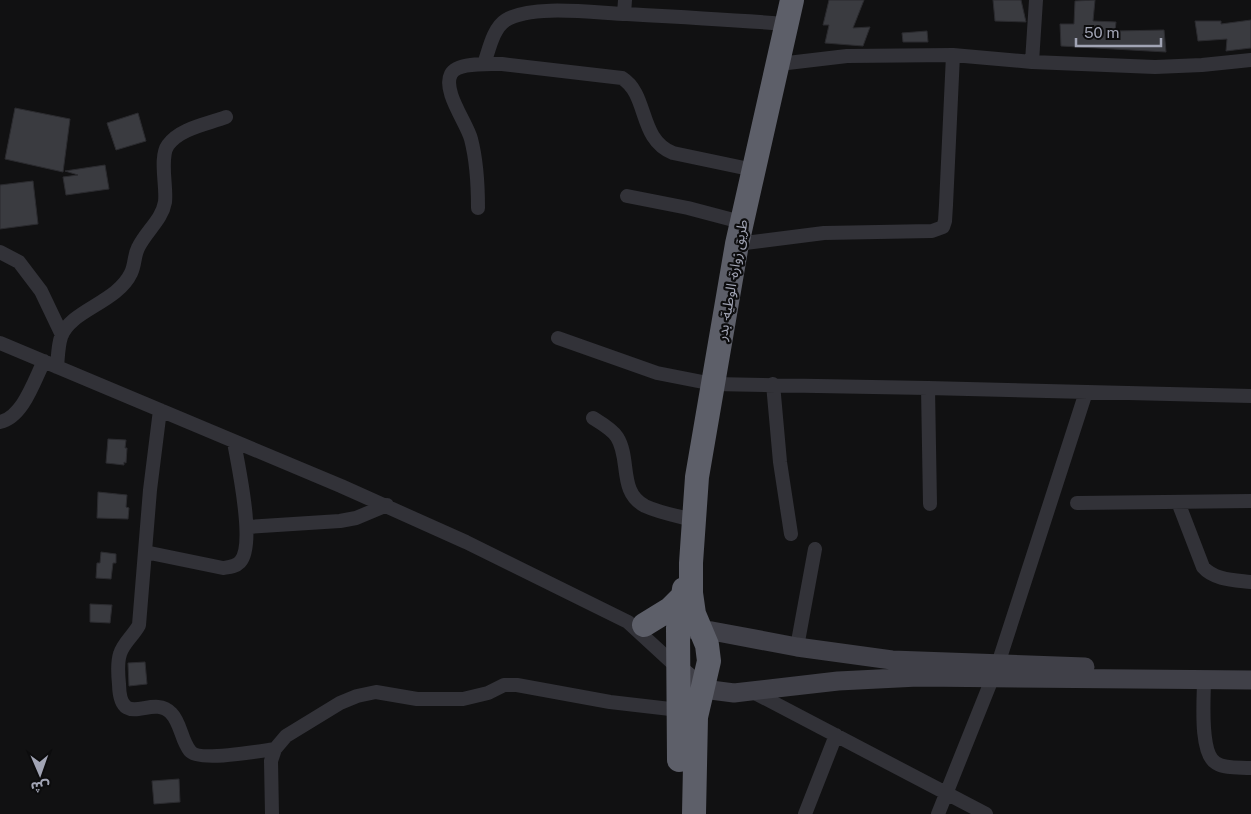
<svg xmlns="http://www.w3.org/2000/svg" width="1251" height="814" font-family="'Public Sans','Noto Sans Arabic',sans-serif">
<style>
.building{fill:#3a3b40;stroke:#2b2b2f}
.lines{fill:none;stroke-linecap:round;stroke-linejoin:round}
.street{stroke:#323238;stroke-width:14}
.secondary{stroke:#404048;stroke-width:19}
.highway{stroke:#5d5f69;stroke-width:24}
.labels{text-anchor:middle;stroke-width:4.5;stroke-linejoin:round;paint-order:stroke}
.street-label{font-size:14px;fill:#a1a4b4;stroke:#0c0c0d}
</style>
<rect width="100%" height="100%" fill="#111112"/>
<path class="building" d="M 829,0 L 864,0 L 853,28 L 870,27 L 863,46 L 825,43 L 829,25 L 823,25 Z
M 993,0 L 1021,0 L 1026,22 L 995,21 Z
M 1095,0 L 1093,21 L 1116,22 L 1115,31 L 1164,30 L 1166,52 L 1061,46 L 1060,24 L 1074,24 L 1075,1 Z
M 1251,20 L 1251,48 L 1226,51 L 1227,39 L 1198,41 L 1195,21 L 1221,21 L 1221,24 Z
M 927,31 L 928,42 L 903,42 L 902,33 Z
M 15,108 L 70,119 L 63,172 L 5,159 Z
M 138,113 L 146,141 L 116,150 L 107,123 Z
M 105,165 L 109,189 L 66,195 L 63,177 L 78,175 L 65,171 Z
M 33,181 L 38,224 L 0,229 L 0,185 Z
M 108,439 L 126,440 L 125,448 L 127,448 L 126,463 L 124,462 L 124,465 L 106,463 Z
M 98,492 L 127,495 L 126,507 L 129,508 L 128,519 L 97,518 Z
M 101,552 L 116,554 L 116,563 L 113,563 L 111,579 L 96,578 L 97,563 L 100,563 Z
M 90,604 L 112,605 L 110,623 L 90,622 Z
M 145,662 L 147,684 L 129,686 L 128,663 Z
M 179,779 L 180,802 L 154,804 L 152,781 Z"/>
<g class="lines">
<path class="street" d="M 624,14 L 625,0
M 1032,62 L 1036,0
M 484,64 C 489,50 493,28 506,20 C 532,4 596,13 627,14 C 681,17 734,20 788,24
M 779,64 L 847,56 L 953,55 L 1032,62 L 1155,67 L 1202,65 L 1251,60
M 627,196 L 688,208 L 741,222
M 478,208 C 478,185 477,162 471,139 C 467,123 442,91 451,74 C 457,62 490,64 502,64 L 622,78 C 649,95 638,139 673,153 L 754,170
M 737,244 L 824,233 L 932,231 L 943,227 L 945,221 L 946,205 L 953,55
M 0,252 L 19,262 L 41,291 L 62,335
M 558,338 L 657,373 L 713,384 L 928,388 L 930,504
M 0,343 L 341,486 L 466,542 L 628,622 L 678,668
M 57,367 C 58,357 58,346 61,337 C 70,310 117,303 131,273 C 135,265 134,256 138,248 C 146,231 162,220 165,202 C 167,187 159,157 168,145 C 180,128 208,124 226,117
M 773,384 L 780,462 L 791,534
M 928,388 L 1251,396
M 160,410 L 150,490 L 139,625 C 134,635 123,643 120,654 C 117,663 118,674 119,684 C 120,732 152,693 171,713 C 181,723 181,740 190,751 C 198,762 260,751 275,749
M 593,418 C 601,423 612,429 617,437 C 631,459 618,492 645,506 C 660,513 678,516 693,520
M 0,422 C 23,417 34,381 44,361
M 1178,502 L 1203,567 C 1214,580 1235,580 1251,582
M 1077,503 L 1251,501
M 247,527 L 340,521 L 356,518 L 387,505
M 145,552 L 223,568 C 230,567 235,567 240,562 C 256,545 238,465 234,442
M 797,647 L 815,549
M 1204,680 C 1204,699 1199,753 1216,763 C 1225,769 1241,767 1251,768
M 753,692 L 986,814
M 272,814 L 271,761 L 275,749 L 286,736 L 340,703 L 357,696 L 376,692 L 417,699 L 463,699 L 488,693 L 504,685 L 517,685 L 610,702 L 679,710
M 805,814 L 836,735
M 938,814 L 998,664 L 1086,392"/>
<path class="secondary" d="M 690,629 L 712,631 L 797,647 L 892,660 L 1085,667
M 678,668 L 703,689 L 734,693 L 838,681 L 918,677 L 1251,680"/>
<path class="highway" d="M 644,625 L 670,609 L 682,597
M 679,760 L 678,628 L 684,589
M 694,814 L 696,717 L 709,661 L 707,645 L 694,614 L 691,593 L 691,563 L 697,477 L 737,244 L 792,0"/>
</g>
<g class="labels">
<g class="street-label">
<text transform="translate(732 280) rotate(-80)" y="5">طريق زوارة- الوطية- بدر</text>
</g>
</g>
<g transform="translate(40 774) rotate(178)" stroke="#0c0c0d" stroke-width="4" paint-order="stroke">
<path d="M0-4L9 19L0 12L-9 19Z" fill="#a1a4b4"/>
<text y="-8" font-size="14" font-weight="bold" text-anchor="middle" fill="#a1a4b4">ش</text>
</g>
<path d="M1076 38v8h85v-8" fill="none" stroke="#a1a4b4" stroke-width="2.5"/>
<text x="1084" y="38" font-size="15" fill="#a1a4b4" stroke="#0c0c0d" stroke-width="4" paint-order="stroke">50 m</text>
</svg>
